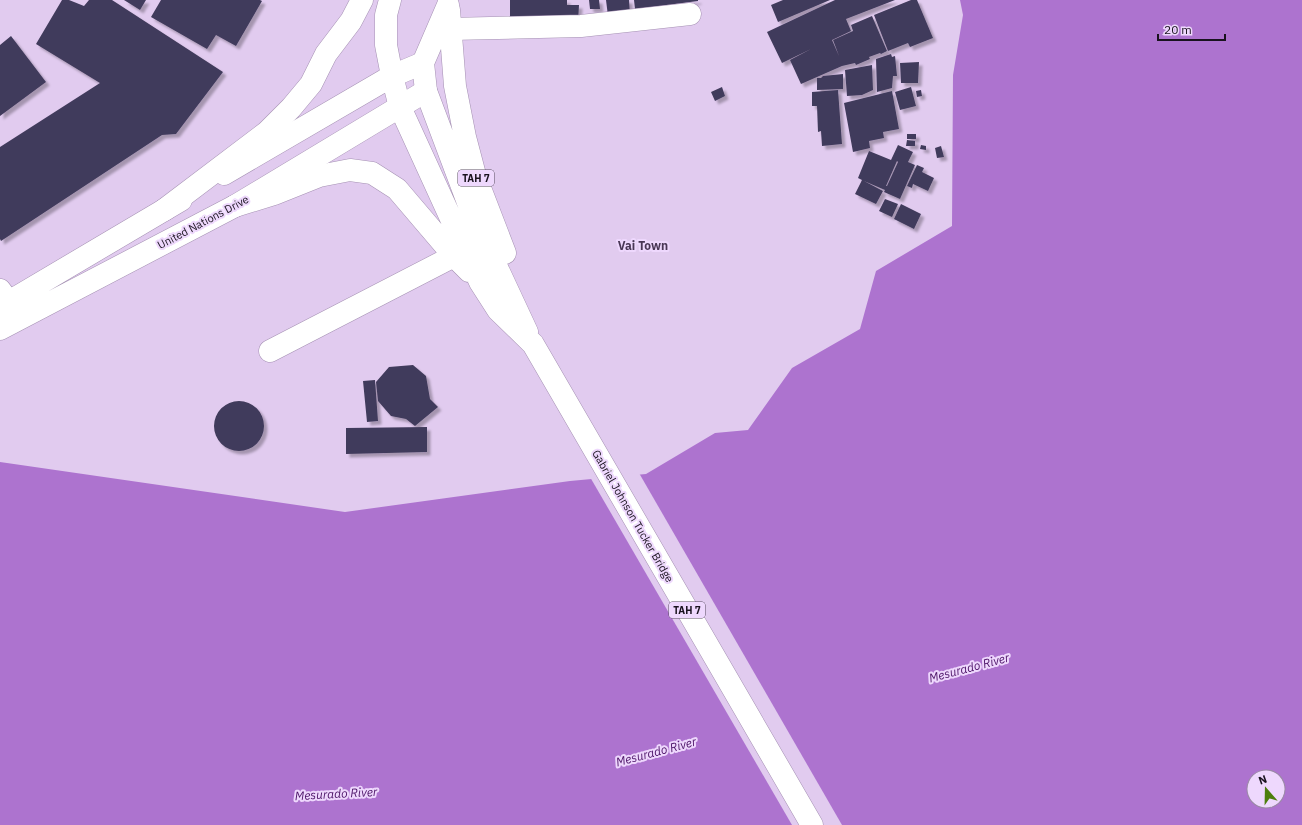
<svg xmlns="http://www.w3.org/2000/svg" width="1302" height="825" font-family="'IBM Plex Sans',sans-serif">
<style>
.water{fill:#ad73cf;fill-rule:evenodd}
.pier{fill:#e1cbef}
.building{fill:#413b5b;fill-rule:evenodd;filter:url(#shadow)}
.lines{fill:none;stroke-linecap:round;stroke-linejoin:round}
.minor-casing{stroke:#a591b3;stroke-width:23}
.major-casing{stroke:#a591b3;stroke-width:23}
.highway-casing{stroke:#a591b3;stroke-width:23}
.minor{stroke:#fff;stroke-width:22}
.major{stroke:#fff;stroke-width:22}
.highway{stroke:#fff;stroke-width:22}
.labels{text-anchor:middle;stroke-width:4;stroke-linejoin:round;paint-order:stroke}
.shield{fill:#eed8fd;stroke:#594d61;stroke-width:1}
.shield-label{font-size:10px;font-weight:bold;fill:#19121e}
.street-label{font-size:11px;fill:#19121e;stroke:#eed8fd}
.neighbourhood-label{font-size:12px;font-weight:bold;fill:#493755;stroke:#eed8fd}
.water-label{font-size:12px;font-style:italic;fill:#4c1367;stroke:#eed8fd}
</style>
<defs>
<filter id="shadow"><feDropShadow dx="3.5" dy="3.5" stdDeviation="1" flood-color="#0004"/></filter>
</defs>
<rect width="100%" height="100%" fill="#e1cbef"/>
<path class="water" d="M 960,0 L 1302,0 L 1302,825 L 0,825 L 0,462 L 345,512 L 570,481 L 646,474 L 715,433 L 748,430 L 792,368 L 860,329 L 876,271 L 952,226 L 953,75 L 963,15 ZM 1254,777 L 1278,777 L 1278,801 L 1254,801 Z"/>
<path class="pier" d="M 639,473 L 842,825 L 792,825 L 590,477 Z"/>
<path class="building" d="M 62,0 L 69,0 L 84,6 L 89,0 L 112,0 L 223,72 L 176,134 L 162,135 L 1,241 L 0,239 L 0,147 L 100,83 L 36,44 Z
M 124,0 L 146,0 L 140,10 Z
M 161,0 L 260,0 L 262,1 L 236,46 L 216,35 L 207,49 L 151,17 Z
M 510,0 L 567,0 L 567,5 L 579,5 L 578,22 L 510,22 Z
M 589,0 L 599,0 L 600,9 L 590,9 Z
M 606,0 L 629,0 L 630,15 L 608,16 Z
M 634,0 L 698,0 L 698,1 L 635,9 Z
M 783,0 L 830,0 L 778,22 L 771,5 Z
M 835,0 L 895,0 L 846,19 L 851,31 L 832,40 L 839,56 L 833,40 L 853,31 L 851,25 L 872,16 L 887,51 L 881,54 L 880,53 L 869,57 L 870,59 L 856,65 L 855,63 L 842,66 L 801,84 L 790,60 L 811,49 L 782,63 L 767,32 Z
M 911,0 L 917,0 L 933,38 L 910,47 L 908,43 L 888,51 L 874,15 Z
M 11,36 L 46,82 L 0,116 L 0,45 Z
M 891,54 L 892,57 L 895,56 L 897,76 L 893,76 L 892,88 L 877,92 L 876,59 Z
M 919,62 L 918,83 L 901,83 L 900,63 Z
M 872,65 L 873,90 L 862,95 L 847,96 L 845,70 Z
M 843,74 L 843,89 L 817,90 L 817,78 L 821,78 L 823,76 Z
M 722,87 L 725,96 L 715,101 L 711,92 Z
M 911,87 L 916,106 L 900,110 L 895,92 Z
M 838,90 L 842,144 L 822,146 L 821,131 L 818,132 L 817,106 L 812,106 L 812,92 Z
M 921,90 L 922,96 L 917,97 L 916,91 Z
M 892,91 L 899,129 L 883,132 L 884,138 L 869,141 L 870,148 L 853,152 L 844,103 Z
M 907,134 L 916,134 L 916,139 L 907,139 Z
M 907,140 L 915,141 L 915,146 L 906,146 Z
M 898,145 L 913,152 L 908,162 L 915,165 L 900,199 L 884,192 L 885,190 L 864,181 L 883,191 L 876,204 L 855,194 L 862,180 L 858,178 L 869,151 L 891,160 ZM 897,161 L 898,162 L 887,186 L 886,186 Z
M 921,145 L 926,146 L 926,150 L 920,149 Z
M 941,146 L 944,157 L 937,158 L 935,148 Z
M 917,165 L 924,168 L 922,172 L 934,178 L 928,191 L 913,184 L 912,188 L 907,186 Z
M 885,199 L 898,204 L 892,217 L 879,211 Z
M 901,204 L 921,214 L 914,229 L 894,219 Z
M 413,365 L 426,376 L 430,399 L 438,407 L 415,426 L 406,419 L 391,416 L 378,401 L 376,382 L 389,367 Z
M 375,380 L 378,421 L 367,422 L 363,381 Z
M214 426a25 25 0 1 1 50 0a25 25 0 1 1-50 0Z
M 427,427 L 427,452 L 346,454 L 346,428 Z"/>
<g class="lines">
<defs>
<path id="minor" d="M 450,29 L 581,26 L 690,14
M 0,290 L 9,302
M 270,351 L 454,256"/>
<path id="major" d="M 224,174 L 392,76 L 423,63
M 0,307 L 181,200
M 0,329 L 235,206 L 426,91"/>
<path id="highway" d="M 390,0 L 386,15 L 386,45 L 392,76 L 400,107 L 480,282 L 498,310 L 533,344 L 812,825
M 448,5 L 423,63 L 426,91 L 473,216 L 527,332
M 449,10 L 455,86 L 465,137 L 475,175 L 505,253
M 235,206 L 274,194 L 319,176 L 350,170 L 372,173 L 397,189 L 454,256 L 469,271
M 164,210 L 267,132 L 291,108 L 311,84 L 326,54 L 351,21 L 362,0"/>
</defs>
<use href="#minor" class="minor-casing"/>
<use href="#major" class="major-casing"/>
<use href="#highway" class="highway-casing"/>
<use href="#minor" class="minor"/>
<use href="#major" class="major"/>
<use href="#highway" class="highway"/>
</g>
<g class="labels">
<g class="shield">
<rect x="458" y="170" width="36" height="16" rx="3"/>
<rect x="669" y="602" width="36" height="16" rx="3"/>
</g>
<g class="shield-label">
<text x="476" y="182">TAH 7</text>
<text x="687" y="614">TAH 7</text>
</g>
<g class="street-label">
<text transform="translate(203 222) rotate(-28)" y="4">United Nations Drive</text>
<text transform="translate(633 516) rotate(60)" y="4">Gabriel Johnson Tucker Bridge</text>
</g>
<g class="neighbourhood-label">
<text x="643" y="250">Vai Town</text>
</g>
<g class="water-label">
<text transform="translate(969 668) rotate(-15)" y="4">Mesurado River</text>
<text transform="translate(656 752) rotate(-15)" y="4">Mesurado River</text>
<text transform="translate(336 794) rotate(-3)" y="4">Mesurado River</text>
</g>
</g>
<g transform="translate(1266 789) rotate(340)"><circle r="19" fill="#eed8fd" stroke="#9989a4"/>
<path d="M0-3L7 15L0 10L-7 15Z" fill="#4d7e0d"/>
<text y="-6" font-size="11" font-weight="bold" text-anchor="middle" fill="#19121e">N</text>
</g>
<path d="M1158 34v6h67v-6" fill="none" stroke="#19121e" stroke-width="2"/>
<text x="1164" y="34" font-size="12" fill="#19121e" stroke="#eed8fd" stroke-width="3" paint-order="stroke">20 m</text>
</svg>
